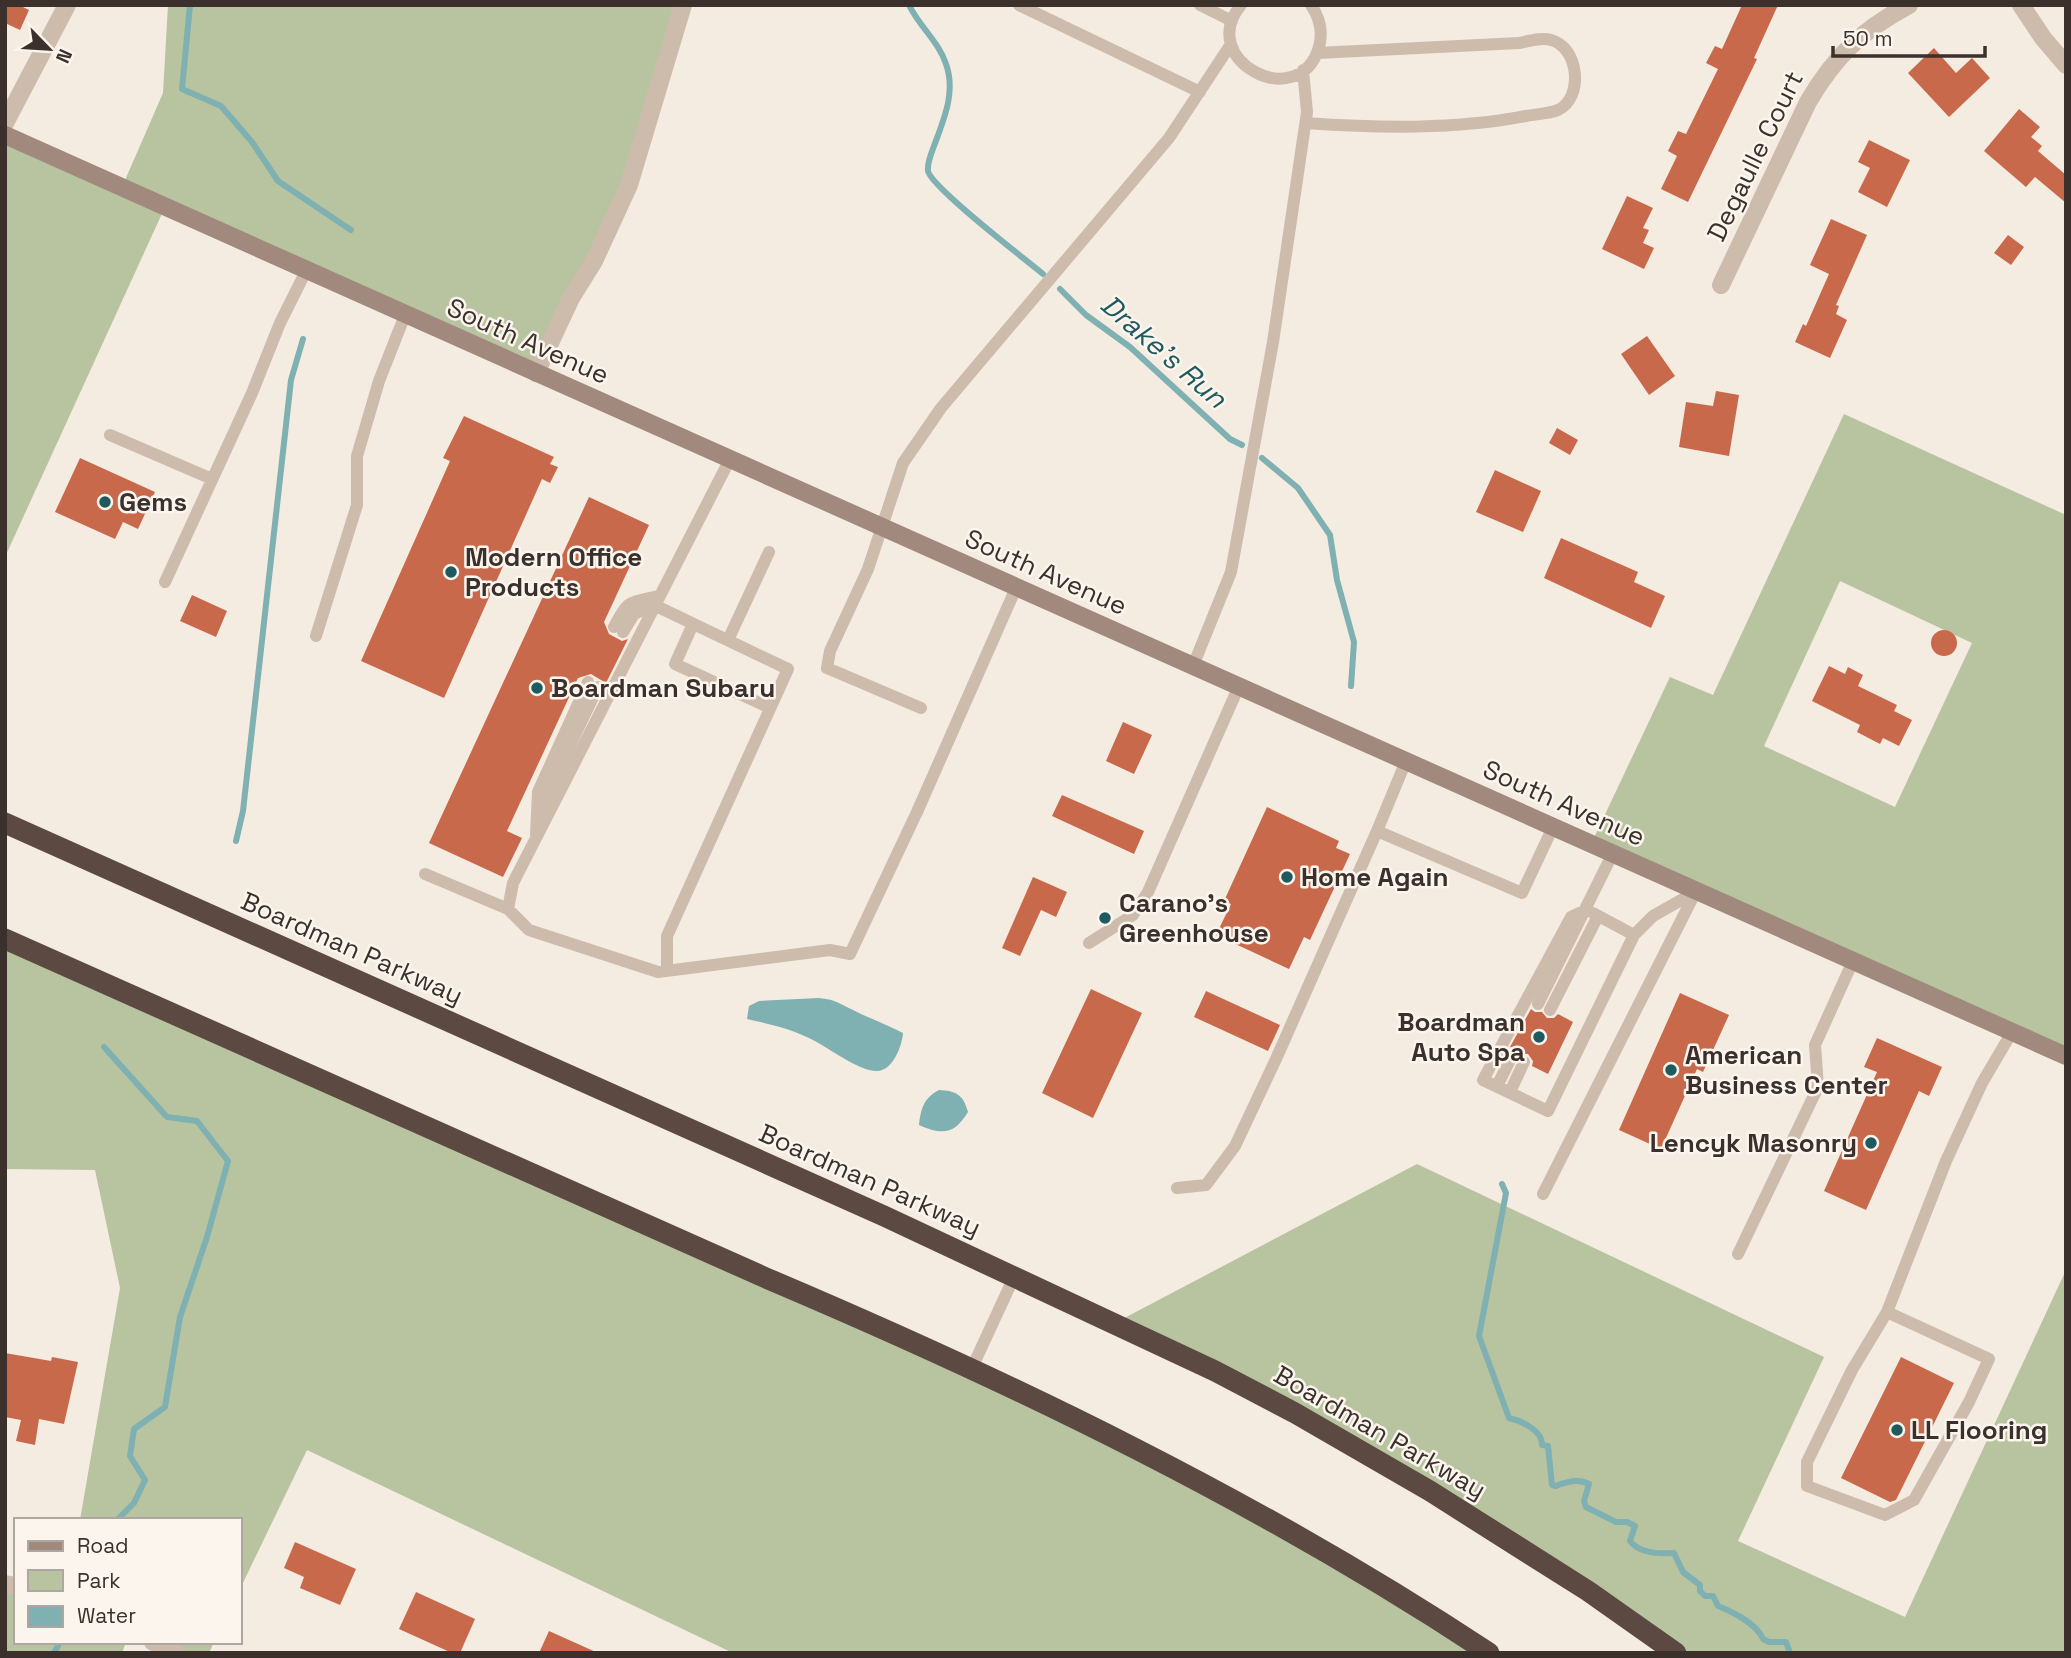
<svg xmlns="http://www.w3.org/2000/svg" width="2071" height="1658" font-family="'Space Grotesk',sans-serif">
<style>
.green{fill:#b8c4a0;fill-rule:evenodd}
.water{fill:#7fb0b2}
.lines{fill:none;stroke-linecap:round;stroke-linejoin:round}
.stream{stroke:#7fb0b2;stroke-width:6}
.building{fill:#c8694b}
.service{stroke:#cdbbac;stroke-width:12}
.minor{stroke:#cdbbac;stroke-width:18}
.secondary{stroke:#a18a7d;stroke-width:18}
.motorway{stroke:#5c4a42;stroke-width:21}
.poi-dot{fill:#1f5a5e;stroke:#fbf5ee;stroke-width:2.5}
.labels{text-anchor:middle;stroke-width:5;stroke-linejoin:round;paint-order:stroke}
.street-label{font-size:26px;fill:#3b302b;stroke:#fbf5ee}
.poi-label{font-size:26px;font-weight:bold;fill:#3b302b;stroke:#fbf5ee;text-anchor:start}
.water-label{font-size:28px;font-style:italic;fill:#1f5a5e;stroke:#fbf5ee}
</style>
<rect width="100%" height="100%" fill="#f4ebe1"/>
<path class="green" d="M 168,5 L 683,5 L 629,185 L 536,373 L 165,207 L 5,557 L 5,135 L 122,187 L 163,93 Z
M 1844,414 L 2066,515 L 2066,1056 L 1591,844 L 1670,677 L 1713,695 ZM 1840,581 L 1972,643 L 1895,807 L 1764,746 Z
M 5,939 L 1153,1458 L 1489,1653 L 733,1653 L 307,1450 L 240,1589 L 240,1520 L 80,1520 L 120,1288 L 95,1170 L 5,1169 Z
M 1417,1164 L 1824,1357 L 1738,1541 L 1905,1617 L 2066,1270 L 2066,1653 L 1676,1653 L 1505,1537 L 1113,1324 Z
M 5,1584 L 16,1586 L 16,1642 L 126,1642 L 122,1653 L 5,1653 Z
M 153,1642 L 214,1642 L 209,1653 L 176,1653 Z"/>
<path class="water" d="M 819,998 C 836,1000 836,1002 851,1009 C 868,1018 886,1024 903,1033 C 902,1046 893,1070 878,1071 C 859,1072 827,1046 809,1038 C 789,1028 769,1024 747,1019 L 749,1006 L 759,1001 Z
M 939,1090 C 956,1091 963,1094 968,1112 C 954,1135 942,1135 919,1125 C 921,1108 924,1098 939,1090 Z"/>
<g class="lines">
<path class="stream" d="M 190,5 L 182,89 L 221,106 L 252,142 L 278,181 L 351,230
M 909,5 C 919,26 939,42 946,64 C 956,92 944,119 934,146 C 931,154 927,163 928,171 C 931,187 1025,259 1043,274
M 1060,289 L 1086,315 L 1130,347 L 1230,439 L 1242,445
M 1262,458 L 1298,488 L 1330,535 L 1337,580 L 1354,642 L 1351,686
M 236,841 L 243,811 L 291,380 L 303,339
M 104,1047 L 167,1117 L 197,1121 L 228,1161 L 207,1237 L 180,1317 L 165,1407 L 134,1429 L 130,1456 L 145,1480 L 134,1503 L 117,1520
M 1502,1184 L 1506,1193 L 1479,1336 L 1509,1418 C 1522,1421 1543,1431 1542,1445 L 1548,1446 L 1552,1485 L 1556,1486 C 1566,1482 1578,1478 1589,1484 L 1584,1501 L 1586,1507 L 1616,1522 L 1627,1522 L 1635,1526 L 1630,1541 C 1639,1553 1659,1554 1674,1553 L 1683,1572 L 1700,1585 L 1700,1591 L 1705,1596 L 1713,1596 L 1718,1606 C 1733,1612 1757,1624 1763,1639 L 1769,1642 L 1786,1642 L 1790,1653
M 54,1653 L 60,1642"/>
</g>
<path class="building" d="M 5,5 L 19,5 L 29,10 L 20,30 L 5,23 Z
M 1742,5 L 1778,5 L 1754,58 L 1757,59 L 1688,202 L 1661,189 L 1677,156 L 1668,151 L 1678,131 L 1686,134 L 1718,69 L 1706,63 L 1715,46 L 1722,49 Z
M 1934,48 L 1956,73 L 1972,58 L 1990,78 L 1949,117 L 1908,73 Z
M 2019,109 L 2040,127 L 2031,137 L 2042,146 L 2038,151 L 2066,175 L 2066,203 L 2035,177 L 2026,187 L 1984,151 Z
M 1869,140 L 1910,160 L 1887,207 L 1858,192 L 1870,168 L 1858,162 Z
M 1627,196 L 1653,208 L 1643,228 L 1649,230 L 1643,243 L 1654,248 L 1644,269 L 1602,249 Z
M 1831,219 L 1867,235 L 1836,305 L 1839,306 L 1836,314 L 1847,320 L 1830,358 L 1795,342 L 1803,324 L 1806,326 L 1829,274 L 1810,265 Z
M 2008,235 L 2024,247 L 2011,265 L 1994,253 Z
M 1647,336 L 1675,376 L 1649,395 L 1621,354 Z
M 1716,391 L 1739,395 L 1729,456 L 1679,447 L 1686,402 L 1713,406 Z
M 464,416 L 554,457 L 550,464 L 558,467 L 550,483 L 542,479 L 444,698 L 361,661 L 450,461 L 443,458 Z
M 1557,428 L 1578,440 L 1570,455 L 1549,443 Z
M 80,458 L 155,492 L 138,529 L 123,522 L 115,539 L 55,512 Z
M 1495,470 L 1541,491 L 1523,532 L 1476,512 Z
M 589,497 L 649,525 L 604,622 L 609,634 L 622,641 L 628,639 L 606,683 L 591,674 L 578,678 L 507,831 L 522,838 L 503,877 L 429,843 Z
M 1561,538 L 1638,572 L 1634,582 L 1665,596 L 1651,628 L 1544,578 Z
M 192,595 L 227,611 L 216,637 L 180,621 Z
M1931 643a13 13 0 1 1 26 0a13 13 0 1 1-26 0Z
M 1829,666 L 1845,674 L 1848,667 L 1863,675 L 1858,686 L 1897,705 L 1894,711 L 1912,720 L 1899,746 L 1883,738 L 1880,744 L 1857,732 L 1860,725 L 1812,701 Z
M 1123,722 L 1152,735 L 1134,774 L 1106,761 Z
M 1062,795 L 1144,831 L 1134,854 L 1052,816 Z
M 1267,807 L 1339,841 L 1336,848 L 1350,854 L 1310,940 L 1304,937 L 1289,969 L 1216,935 L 1231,904 L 1224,901 Z
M 1033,877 L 1067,892 L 1056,917 L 1041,910 L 1020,956 L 1002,948 Z
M 1091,989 L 1142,1013 L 1093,1118 L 1042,1093 Z
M 1206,991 L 1280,1025 L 1268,1051 L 1194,1017 Z
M 1680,993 L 1729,1015 L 1703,1072 L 1697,1069 L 1661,1149 L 1619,1130 Z
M 1531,1009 L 1535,1012 L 1542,1012 L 1547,1018 L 1554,1018 L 1558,1014 L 1573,1022 L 1548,1074 L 1532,1066 L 1533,1061 L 1528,1054 L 1520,1054 L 1516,1049 L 1510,1047 Z
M 1877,1038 L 1942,1067 L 1929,1096 L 1919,1091 L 1866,1210 L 1824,1191 L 1877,1072 L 1864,1067 Z
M 5,1353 L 51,1361 L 52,1357 L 78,1362 L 64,1424 L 39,1419 L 35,1445 L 16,1441 L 21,1420 L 5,1417 Z
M 1901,1357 L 1954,1383 L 1896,1500 L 1890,1502 L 1841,1478 Z
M 295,1542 L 356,1569 L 340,1605 L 300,1588 L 304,1577 L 284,1568 Z
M 416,1592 L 475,1619 L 460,1653 L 452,1653 L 399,1629 Z
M 549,1631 L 598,1653 L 539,1653 Z"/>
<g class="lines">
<path class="service" d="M 1019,5 L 1200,92
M 1200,5 L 1232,21
M 1241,5 C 1195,60 1299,115 1319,47 C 1323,32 1320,18 1311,5
M 1306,123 C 1377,128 1456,130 1526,116 C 1536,114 1549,114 1558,110 C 1584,98 1579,47 1551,40 C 1542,37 1529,41 1519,43 L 1317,53
M 110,435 L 212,479
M 730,459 L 513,883 L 508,909 L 529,930 L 658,972 L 830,950 L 850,954 L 917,812 L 1016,588
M 165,582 L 252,393 L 280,323 L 306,271
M 693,624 L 675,664 L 770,708
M 614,627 C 628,600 628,603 658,596
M 623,632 L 634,614 L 654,605 L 788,669 L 667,936 L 667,971
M 316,636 L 357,505 L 357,456 L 379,381 L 405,315
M 728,640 L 769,552
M 1193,666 L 1231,572 L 1273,342 L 1307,112 L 1303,70
M 921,708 L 827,668 L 830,651 L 868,569 L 903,463 L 941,408 L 1169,138 L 1231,44
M 1406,761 L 1377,831 L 1522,893 L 1553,827
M 543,811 L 546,795 L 598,687
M 536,835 L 538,792 L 588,682
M 425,874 L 508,909
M 1586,910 L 1571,917 L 1483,1080 L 1548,1111 L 1634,935 L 1653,916 L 1697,891
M 1593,913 L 1634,935
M 1089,943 L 1133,915 L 1148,892 L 1239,686
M 1538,1004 L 1613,853
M 1550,1010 L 1598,916
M 1497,1086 L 1512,1056
M 1510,1092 L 1524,1062
M 1177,1188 L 1206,1185 L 1235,1146 L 1276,1059 L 1377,831
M 1543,1194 L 1696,891
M 1738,1254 L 1818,1087 L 1815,1045 L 1853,961
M 1887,1312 L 1989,1359 L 1969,1402 L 1914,1500 L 1885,1515 L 1807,1486 L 1807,1462 L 1852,1370 L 1887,1312 L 1946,1161 L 1982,1083 L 2012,1032
M 971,1370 L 1014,1277"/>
<path class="minor" d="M 2021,5 L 2043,38 L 2066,65
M 5,123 L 67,5
M 1721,285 L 1808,102 C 1835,56 1862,30 1909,5
M 536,373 L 571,298 L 594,261 L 629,185 L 683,5
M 5,1584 L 16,1586
M 153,1642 L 176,1653"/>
<path class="secondary" d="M 5,135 L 2066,1056"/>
<path class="motorway" d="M 5,823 L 884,1216 L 1215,1371 L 1295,1413 L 1430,1491 L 1588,1591 L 1676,1653
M 5,939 L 766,1278 C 1016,1384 1262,1503 1489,1653"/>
</g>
<g class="poi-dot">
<circle cx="105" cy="502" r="7"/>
<circle cx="451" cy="572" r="7"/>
<circle cx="537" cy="688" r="7"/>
<circle cx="1287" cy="877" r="7"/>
<circle cx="1105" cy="918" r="7"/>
<circle cx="1539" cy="1037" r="7"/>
<circle cx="1671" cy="1070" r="7"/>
<circle cx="1871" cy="1143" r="7"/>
<circle cx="1897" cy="1430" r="7"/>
</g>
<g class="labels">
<g class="street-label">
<text transform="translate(1755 156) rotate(-64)" y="9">Degaulle Court</text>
<text transform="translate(528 341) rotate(24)" y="9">South Avenue</text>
<text transform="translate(1046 572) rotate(24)" y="9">South Avenue</text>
<text transform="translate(1564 803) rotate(24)" y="9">South Avenue</text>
<text transform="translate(352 948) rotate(24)" y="9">Boardman Parkway</text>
<text transform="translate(870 1180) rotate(24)" y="9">Boardman Parkway</text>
<text transform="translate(1380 1432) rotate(30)" y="9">Boardman Parkway</text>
</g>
<g class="poi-label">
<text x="119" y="511">Gems</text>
<text x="465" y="566">Modern Office<tspan x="465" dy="30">Products</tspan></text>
<text x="551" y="697">Boardman Subaru</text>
<text x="1301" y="886">Home Again</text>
<text x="1119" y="912">Carano's<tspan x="1119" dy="30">Greenhouse</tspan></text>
<text x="1525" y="1031" text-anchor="end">Boardman<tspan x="1525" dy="30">Auto Spa</tspan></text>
<text x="1685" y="1064">American<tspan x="1685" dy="30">Business Center</tspan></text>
<text x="1857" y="1152" text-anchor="end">Lencyk Masonry</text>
<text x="1911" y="1439">LL Flooring</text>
</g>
<g class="water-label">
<text transform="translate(1164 351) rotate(41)" y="10">Drake's Run</text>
</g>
</g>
<rect width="2071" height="1658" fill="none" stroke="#3b302b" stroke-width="14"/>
<rect x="14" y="1518" width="228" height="126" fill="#fbf5ee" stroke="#aea6a0" stroke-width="2"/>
<rect x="28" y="1541" width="35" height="10" fill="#a18a7d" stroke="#aea6a0" stroke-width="2"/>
<text x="77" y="1553" font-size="21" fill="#3b302b">Road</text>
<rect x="28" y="1570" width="35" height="21" fill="#b8c4a0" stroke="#aea6a0" stroke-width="2"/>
<text x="77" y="1588" font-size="21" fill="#3b302b">Park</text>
<rect x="28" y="1606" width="35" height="21" fill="#7fb0b2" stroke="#aea6a0" stroke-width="2"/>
<text x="77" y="1623" font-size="21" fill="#3b302b">Water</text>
<g transform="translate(49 49) rotate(115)" stroke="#fbf5ee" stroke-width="5" paint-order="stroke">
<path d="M0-5L12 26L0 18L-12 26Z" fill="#3b302b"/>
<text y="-10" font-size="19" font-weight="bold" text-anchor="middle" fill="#3b302b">N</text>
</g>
<path d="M1833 46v10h152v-10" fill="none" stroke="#3b302b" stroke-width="3.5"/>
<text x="1843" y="46" font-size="21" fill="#3b302b" stroke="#fbf5ee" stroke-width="5" paint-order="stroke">50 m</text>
</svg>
